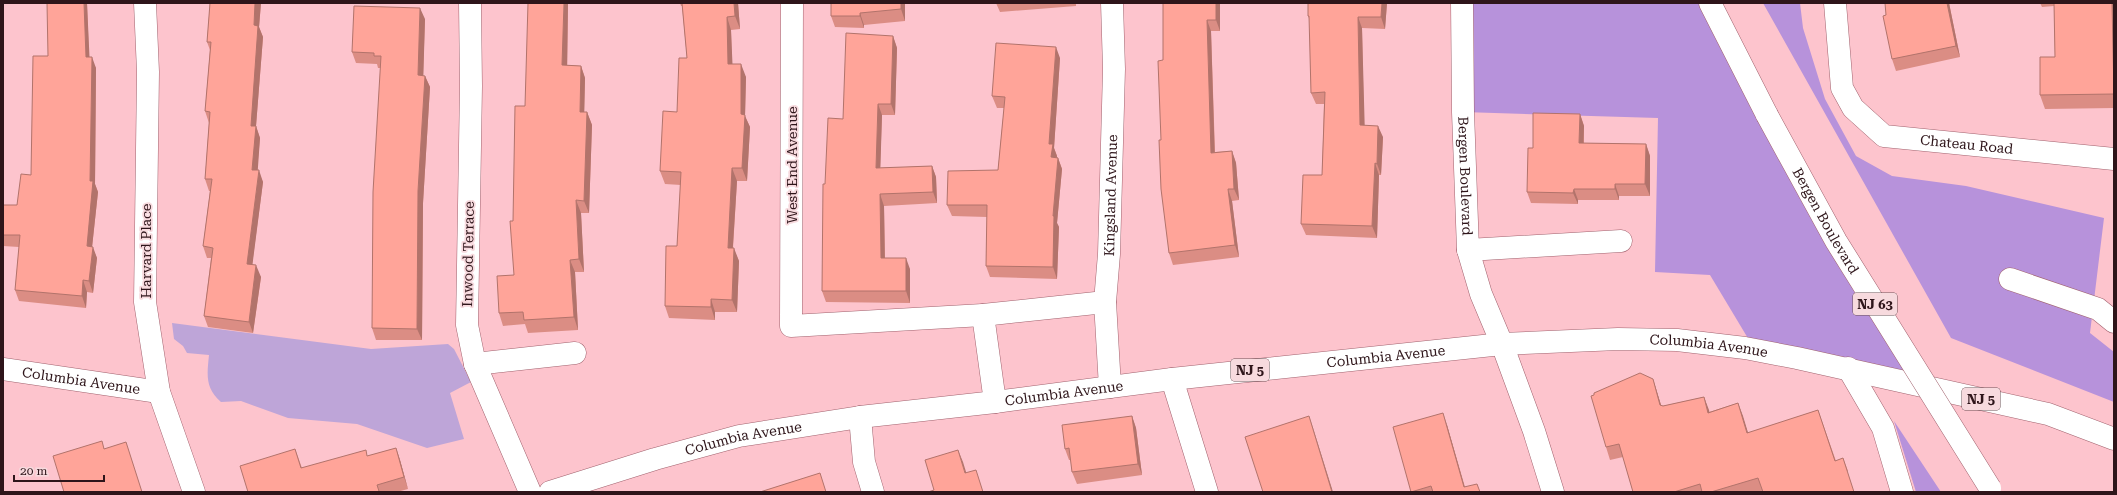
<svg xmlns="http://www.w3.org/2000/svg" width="2117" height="495" font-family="'Roboto Serif',serif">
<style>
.green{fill:#bea5d8}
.forest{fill:#b792db}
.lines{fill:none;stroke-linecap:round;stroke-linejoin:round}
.minor-casing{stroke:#a1626e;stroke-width:23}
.major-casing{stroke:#a1626e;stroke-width:23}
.minor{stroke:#fff;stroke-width:22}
.major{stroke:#fff;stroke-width:22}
.major-bridge-casing{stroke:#a1626e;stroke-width:23;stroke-linecap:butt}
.major-bridge{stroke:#fff;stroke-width:22}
.wall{fill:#db8d84}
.shaded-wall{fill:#b2736b}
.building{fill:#ffa499;stroke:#b2736b}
.labels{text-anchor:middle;stroke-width:3.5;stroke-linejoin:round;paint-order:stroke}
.shield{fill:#f7dade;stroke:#6a5055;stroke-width:1}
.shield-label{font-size:13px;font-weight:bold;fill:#2e151a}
.street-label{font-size:14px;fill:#2e151a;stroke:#f7dade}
</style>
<rect width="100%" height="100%" fill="#fdc4cd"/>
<path class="green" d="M 172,323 L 371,349 L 448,344 L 454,349 L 471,382 L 450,393 L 464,439 L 427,448 L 357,424 L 288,418 L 241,401 L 221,402 C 205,388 207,375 209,355 L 187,353 L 183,346 L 174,339 Z"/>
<path class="forest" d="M 1462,3 L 1710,3 L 1927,386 L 1755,350 L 1710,275 L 1655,272 L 1658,118 L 1463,112 Z
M 1763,3 L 1800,3 L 1803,28 L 1825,99 L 1856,156 L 1892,176 L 1966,186 L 2104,218 L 2090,333 L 2114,352 L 2114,402 L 1951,338 Z
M 1894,421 L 1941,492 L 1916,492 Z"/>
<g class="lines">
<defs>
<g id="minor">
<path d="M 145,3 L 148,72 L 145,302 L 159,392 L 194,492"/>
<path d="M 470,3 L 471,86 L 467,325 L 475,364 L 530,492"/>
<path d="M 792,3 L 791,326 L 983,315 L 1105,302"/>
<path id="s1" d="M 1835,3 L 1842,88 L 1853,108 L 1884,136 L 2114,159"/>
<path d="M 1468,250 L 1621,241"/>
<path d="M 2010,279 L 2098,309 L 2114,322"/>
<path d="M 983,315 L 995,402"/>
<path d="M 1502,344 L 1534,431 L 1553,492"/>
<path d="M 475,364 L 575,353"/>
<path d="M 1848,368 L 1883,428 L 1902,492"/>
<path id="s2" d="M 3,369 L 159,392"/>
<path d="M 1172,379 L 1207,492"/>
<path id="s3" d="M 1110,387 L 1105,302 L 1109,254 L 1114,69 L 1112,3"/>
<path d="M 860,417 L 864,462 L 873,492"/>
</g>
<g id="major">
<path id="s4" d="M 1462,3 L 1463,112 L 1468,250 L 1481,294 L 1502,344"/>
<path d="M 1710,3 L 1767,115"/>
<path id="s5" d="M 550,492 L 655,459 L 739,436 L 860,417 L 995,402 L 1172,379 L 1502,344 L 1618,339 L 1677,340 L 1745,348 L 1797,358 L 2048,414 L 2114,439"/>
</g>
</defs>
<use href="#minor" class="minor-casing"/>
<use href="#major" class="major-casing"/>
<use href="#minor" class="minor"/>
<use href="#major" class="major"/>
<defs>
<g id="major-bridge">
<path id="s6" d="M 1767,115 L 1836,241 L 1990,488"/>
</g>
</defs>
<use href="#major-bridge" class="major-bridge-casing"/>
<use href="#major-bridge" class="major-bridge"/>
</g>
<path class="wall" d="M 87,3 L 89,57 L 96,68 L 95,184 L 98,192 L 92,247 L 97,258 L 93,293 L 87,292 L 86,308 L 19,301 L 15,290 L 19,247 L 3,246 L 3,205 L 17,205 L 31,175 L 48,56 Z
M 210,3 L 261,3 L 259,27 L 263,37 L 256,126 L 260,138 L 257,170 L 263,182 L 252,265 L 261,277 L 253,333 L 208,327 L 204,316 L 211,258 L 207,258 L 203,246 L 210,191 L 209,191 L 205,179 L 209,123 L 205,111 L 210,50 L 207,42 Z
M 568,3 L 567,65 L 581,66 L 585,78 L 584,112 L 587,112 L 592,125 L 589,213 L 581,213 L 584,272 L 575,272 L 578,330 L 528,333 L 525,324 L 503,326 L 499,313 L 514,275 L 513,221 L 525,106 Z
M 680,3 L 738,3 L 740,29 L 731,30 L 732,64 L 746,77 L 745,116 L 750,127 L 747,181 L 737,181 L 733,248 L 739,261 L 737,312 L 715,312 L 715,320 L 669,318 L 665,306 L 677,246 L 681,185 L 665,184 L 660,171 L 677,112 L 687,58 L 682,6 L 681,6 Z
M 831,3 L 905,3 L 905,21 L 864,25 L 864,28 L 835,27 L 831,16 Z
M 996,3 L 1076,3 L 1076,6 L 1000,12 Z
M 1163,3 L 1220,3 L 1220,31 L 1211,31 L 1215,152 L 1232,151 L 1236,163 L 1239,200 L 1232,201 L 1239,257 L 1173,265 L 1169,253 L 1161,140 L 1163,60 Z
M 1308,3 L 1387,3 L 1385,29 L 1362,28 L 1364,126 L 1383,137 L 1381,175 L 1379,175 L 1377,238 L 1306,235 L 1301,224 L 1322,175 L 1324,104 L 1316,104 L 1311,93 L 1310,21 L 1308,16 Z
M 1949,3 L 1960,57 L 1896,71 L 1892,59 Z
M 2040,3 L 2114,3 L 2114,108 L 2045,109 L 2040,95 L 2055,57 L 2054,6 L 2042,7 Z
M 425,19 L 423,76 L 425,76 L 430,87 L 423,203 L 422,340 L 376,340 L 372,328 L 381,68 L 378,68 L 377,64 L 356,63 L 352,52 Z
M 893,36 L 897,48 L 895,115 L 882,115 L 880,168 L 932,166 L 936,177 L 937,203 L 884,206 L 885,258 L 910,269 L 910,303 L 826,302 L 822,291 L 825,184 Z
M 1060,58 L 1054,148 L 1057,156 L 1057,157 L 1058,158 L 1062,169 L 1057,223 L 1059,227 L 1057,279 L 990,277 L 986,266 L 987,217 L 952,216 L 947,205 L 998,170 L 1004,108 L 997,108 L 992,96 Z
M 1580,114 L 1584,126 L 1584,143 L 1646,144 L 1650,156 L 1650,196 L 1619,196 L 1619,200 L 1578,200 L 1578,204 L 1531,203 L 1527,192 L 1533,148 Z
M 1653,379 L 1661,405 L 1663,406 L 1704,397 L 1709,412 L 1738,403 L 1748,433 L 1818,410 L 1836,461 L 1843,458 L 1848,471 L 1757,492 L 1633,492 L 1623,457 L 1610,460 L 1606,447 Z
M 1132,416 L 1136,428 L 1142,475 L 1077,484 L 1072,472 L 1071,460 L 1069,460 L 1065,449 Z
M 1447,425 L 1465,487 L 1480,492 L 1411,492 Z
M 396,448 L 400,460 L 408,489 L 397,492 L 248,492 L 295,449 L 302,468 L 368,456 Z"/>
<path class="shaded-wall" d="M 84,3 L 87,3 L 90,68 L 86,57 Z
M 255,3 L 261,3 L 259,27 L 263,37 L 256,126 L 260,138 L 257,181 L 252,170 L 251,126 L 254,25 Z
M 564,3 L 568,3 L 567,78 L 562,65 Z
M 734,3 L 738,3 L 740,29 L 735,16 Z
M 901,3 L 905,3 L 905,21 L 901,9 Z
M 1216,3 L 1220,3 L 1220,31 L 1216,20 Z
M 1382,3 L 1387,3 L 1385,29 L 1381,17 Z
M 1947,3 L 1949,3 L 1960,57 L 1956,46 Z
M 2112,3 L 2114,3 L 2114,91 Z
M 420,8 L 425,19 L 423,87 L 418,75 Z
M 860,13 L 864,25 L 864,28 L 860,16 Z
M 727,17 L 731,30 L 733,76 L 728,64 Z
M 1358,17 L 1362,28 L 1365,137 L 1360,125 Z
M 1207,20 L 1211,31 L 1215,164 L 1211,153 Z
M 893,36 L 897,48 L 895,115 L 891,104 Z
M 1056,47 L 1060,58 L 1054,148 L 1057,156 L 1056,169 L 1051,157 L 1049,144 Z
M 92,57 L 96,68 L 95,184 L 98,192 L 91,257 L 87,246 L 90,181 Z
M 741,64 L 746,77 L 745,116 L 750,127 L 747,181 L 742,168 L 741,114 Z
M 581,66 L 585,78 L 584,125 L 580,112 Z
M 425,76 L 430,87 L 423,203 L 422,340 L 417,329 L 418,191 Z
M 878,104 L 882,115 L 880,180 L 876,168 Z
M 587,112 L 592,125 L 589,213 L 584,201 Z
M 1580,114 L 1584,126 L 1583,155 L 1579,143 Z
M 1378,126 L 1383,137 L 1381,175 L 1377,164 Z
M 1646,144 L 1650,156 L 1650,196 L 1645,184 Z
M 1232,151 L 1236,163 L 1239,200 L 1234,189 Z
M 1058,158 L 1062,169 L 1057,223 L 1059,227 L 1057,279 L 1053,267 L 1053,216 Z
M 1375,163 L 1379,175 L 1377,238 L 1372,226 Z
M 932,166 L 936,177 L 937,203 L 933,192 Z
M 732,168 L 737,181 L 732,260 L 728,248 Z
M 259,170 L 263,182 L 251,276 L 247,264 Z
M 1615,184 L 1619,196 L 1619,200 L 1615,189 Z
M 1228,189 L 1232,201 L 1239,257 L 1235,245 Z
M 1574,189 L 1578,200 L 1578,204 L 1573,193 Z
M 880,194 L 884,206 L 885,269 L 881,258 Z
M 576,200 L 581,213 L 584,272 L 579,259 Z
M 93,247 L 97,258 L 93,293 L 89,281 Z
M 734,248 L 739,261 L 737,312 L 732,300 Z
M 906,258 L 910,269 L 910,303 L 906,291 Z
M 570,260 L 575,272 L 578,330 L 574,317 Z
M 256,265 L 261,277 L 253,333 L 249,322 Z
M 83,280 L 87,292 L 86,308 L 82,296 Z
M 711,299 L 715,312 L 715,320 L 711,307 Z
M 1653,379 L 1665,418 L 1660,405 Z
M 1704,397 L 1709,410 L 1712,426 L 1708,413 Z
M 1738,403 L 1743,416 L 1752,446 L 1747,433 Z
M 1443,413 L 1447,425 L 1466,492 L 1464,487 Z
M 1132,416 L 1136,428 L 1142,475 L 1138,464 Z
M 1309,416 L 1313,428 L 1333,492 L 1332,492 Z
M 396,448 L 400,460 L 408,489 L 404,477 Z
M 958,450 L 963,462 L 970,485 L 965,473 Z"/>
<path class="building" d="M 47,3 L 84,3 L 86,57 L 92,57 L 90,181 L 93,181 L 87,246 L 93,247 L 89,281 L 83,280 L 82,296 L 15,290 L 20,235 L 3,235 L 3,205 L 17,205 L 21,174 L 31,175 L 33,56 L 48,56 Z
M 210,3 L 255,3 L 254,25 L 258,26 L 251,126 L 256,126 L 252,170 L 259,170 L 247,264 L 256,265 L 249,322 L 204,316 L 213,248 L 203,246 L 212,179 L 205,179 L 210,112 L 205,111 L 211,42 L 207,42 Z
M 528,3 L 564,3 L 562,65 L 581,66 L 580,112 L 587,112 L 584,201 L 576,200 L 579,259 L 570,260 L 574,317 L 524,320 L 523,312 L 499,313 L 497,276 L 514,275 L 510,221 L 513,221 L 515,106 L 525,106 Z
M 682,3 L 734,3 L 735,16 L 727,17 L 728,64 L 741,64 L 741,114 L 745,115 L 742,168 L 732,168 L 728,248 L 734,248 L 732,300 L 711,299 L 711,307 L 665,306 L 666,246 L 677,246 L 681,172 L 660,171 L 663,111 L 677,112 L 679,58 L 687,58 Z
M 831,3 L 901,3 L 901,9 L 860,13 L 860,16 L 831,16 Z
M 1163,3 L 1216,3 L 1216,20 L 1207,20 L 1211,153 L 1232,151 L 1234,189 L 1228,189 L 1235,245 L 1169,253 L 1161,189 L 1159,140 L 1161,140 L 1158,61 L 1163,60 Z
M 1308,3 L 1382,3 L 1381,17 L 1358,17 L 1360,125 L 1378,126 L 1377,164 L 1375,163 L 1372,226 L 1301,224 L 1303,175 L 1322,175 L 1325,92 L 1311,93 L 1309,16 L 1308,16 Z
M 1885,3 L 1947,3 L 1956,46 L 1892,59 L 1883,16 L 1886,15 Z
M 2054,3 L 2112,3 L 2114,94 L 2040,95 L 2040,57 L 2055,57 Z
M 354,6 L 420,8 L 418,75 L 425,76 L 418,191 L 417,329 L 372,328 L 373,192 L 381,56 L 374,56 L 374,53 L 352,52 Z
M 846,33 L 893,36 L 891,104 L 878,104 L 876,168 L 932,166 L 933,192 L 880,194 L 881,258 L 906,258 L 906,291 L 822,291 L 823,184 L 825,184 L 828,118 L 843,119 Z
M 996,43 L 1056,47 L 1049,144 L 1053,144 L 1051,157 L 1058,158 L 1053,216 L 1054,216 L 1053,267 L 986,266 L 987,205 L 947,205 L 948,171 L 998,170 L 1005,97 L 992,96 Z
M 1533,113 L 1580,114 L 1579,143 L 1646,144 L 1645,184 L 1615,184 L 1615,189 L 1574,189 L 1573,193 L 1527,192 L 1528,148 L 1533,148 Z
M 1640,373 L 1653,379 L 1660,405 L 1663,406 L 1704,397 L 1708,413 L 1738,403 L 1747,433 L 1818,410 L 1835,461 L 1843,458 L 1854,492 L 1763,492 L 1758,478 L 1711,492 L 1702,492 L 1700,484 L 1674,492 L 1633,492 L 1619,444 L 1606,447 L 1591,396 L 1594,395 L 1594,393 Z
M 1443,413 L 1464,487 L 1477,484 L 1480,492 L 1433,492 L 1431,486 L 1411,492 L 1393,427 Z
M 1132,416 L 1138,464 L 1072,472 L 1069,448 L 1065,449 L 1062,425 Z
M 1309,416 L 1332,492 L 1263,492 L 1245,437 Z
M 102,441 L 104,449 L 126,442 L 142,492 L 64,492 L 53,456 Z
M 396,448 L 404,477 L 377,485 L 379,491 L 377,492 L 248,492 L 240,466 L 295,449 L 301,468 L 366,450 L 367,456 Z
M 958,450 L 965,473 L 976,470 L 983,492 L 928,492 L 934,490 L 925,460 Z
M 820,473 L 826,492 L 760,492 Z"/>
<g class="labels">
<g class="shield">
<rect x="1853" y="293" width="44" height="22" rx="3"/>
<rect x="1231" y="359" width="38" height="22" rx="3"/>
<rect x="1962" y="388" width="38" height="22" rx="3"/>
</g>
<g class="shield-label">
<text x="1875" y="309">NJ 63</text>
<text x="1250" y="375">NJ 5</text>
<text x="1981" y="404">NJ 5</text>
</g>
<g class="street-label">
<text dy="5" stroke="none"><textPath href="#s1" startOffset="233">Chateau Road</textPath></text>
<text transform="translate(792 165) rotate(-90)" y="5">West End Avenue</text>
<text dy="5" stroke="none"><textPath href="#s4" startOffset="173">Bergen Boulevard</textPath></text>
<text dy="5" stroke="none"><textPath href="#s3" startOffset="192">Kingsland Avenue</textPath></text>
<text dy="5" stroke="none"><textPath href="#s6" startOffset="121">Bergen Boulevard</textPath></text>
<text transform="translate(146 251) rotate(-90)" y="5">Harvard Place</text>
<text transform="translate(468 254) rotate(-89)" y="5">Inwood Terrace</text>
<text dy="5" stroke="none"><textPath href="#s5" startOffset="1173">Columbia Avenue</textPath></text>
<text dy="5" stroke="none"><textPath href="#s5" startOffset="849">Columbia Avenue</textPath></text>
<text dy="5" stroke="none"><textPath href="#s2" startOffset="79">Columbia Avenue</textPath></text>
<text dy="5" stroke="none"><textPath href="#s5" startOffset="525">Columbia Avenue</textPath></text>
<text dy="5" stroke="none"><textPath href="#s5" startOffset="201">Columbia Avenue</textPath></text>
</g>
</g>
<rect width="2117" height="495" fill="none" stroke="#2e151a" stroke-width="8"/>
<path d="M14 475v6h90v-6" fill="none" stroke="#2e151a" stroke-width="2"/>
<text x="20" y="475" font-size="12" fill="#2e151a" stroke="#f7dade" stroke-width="3" paint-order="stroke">20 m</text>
</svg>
